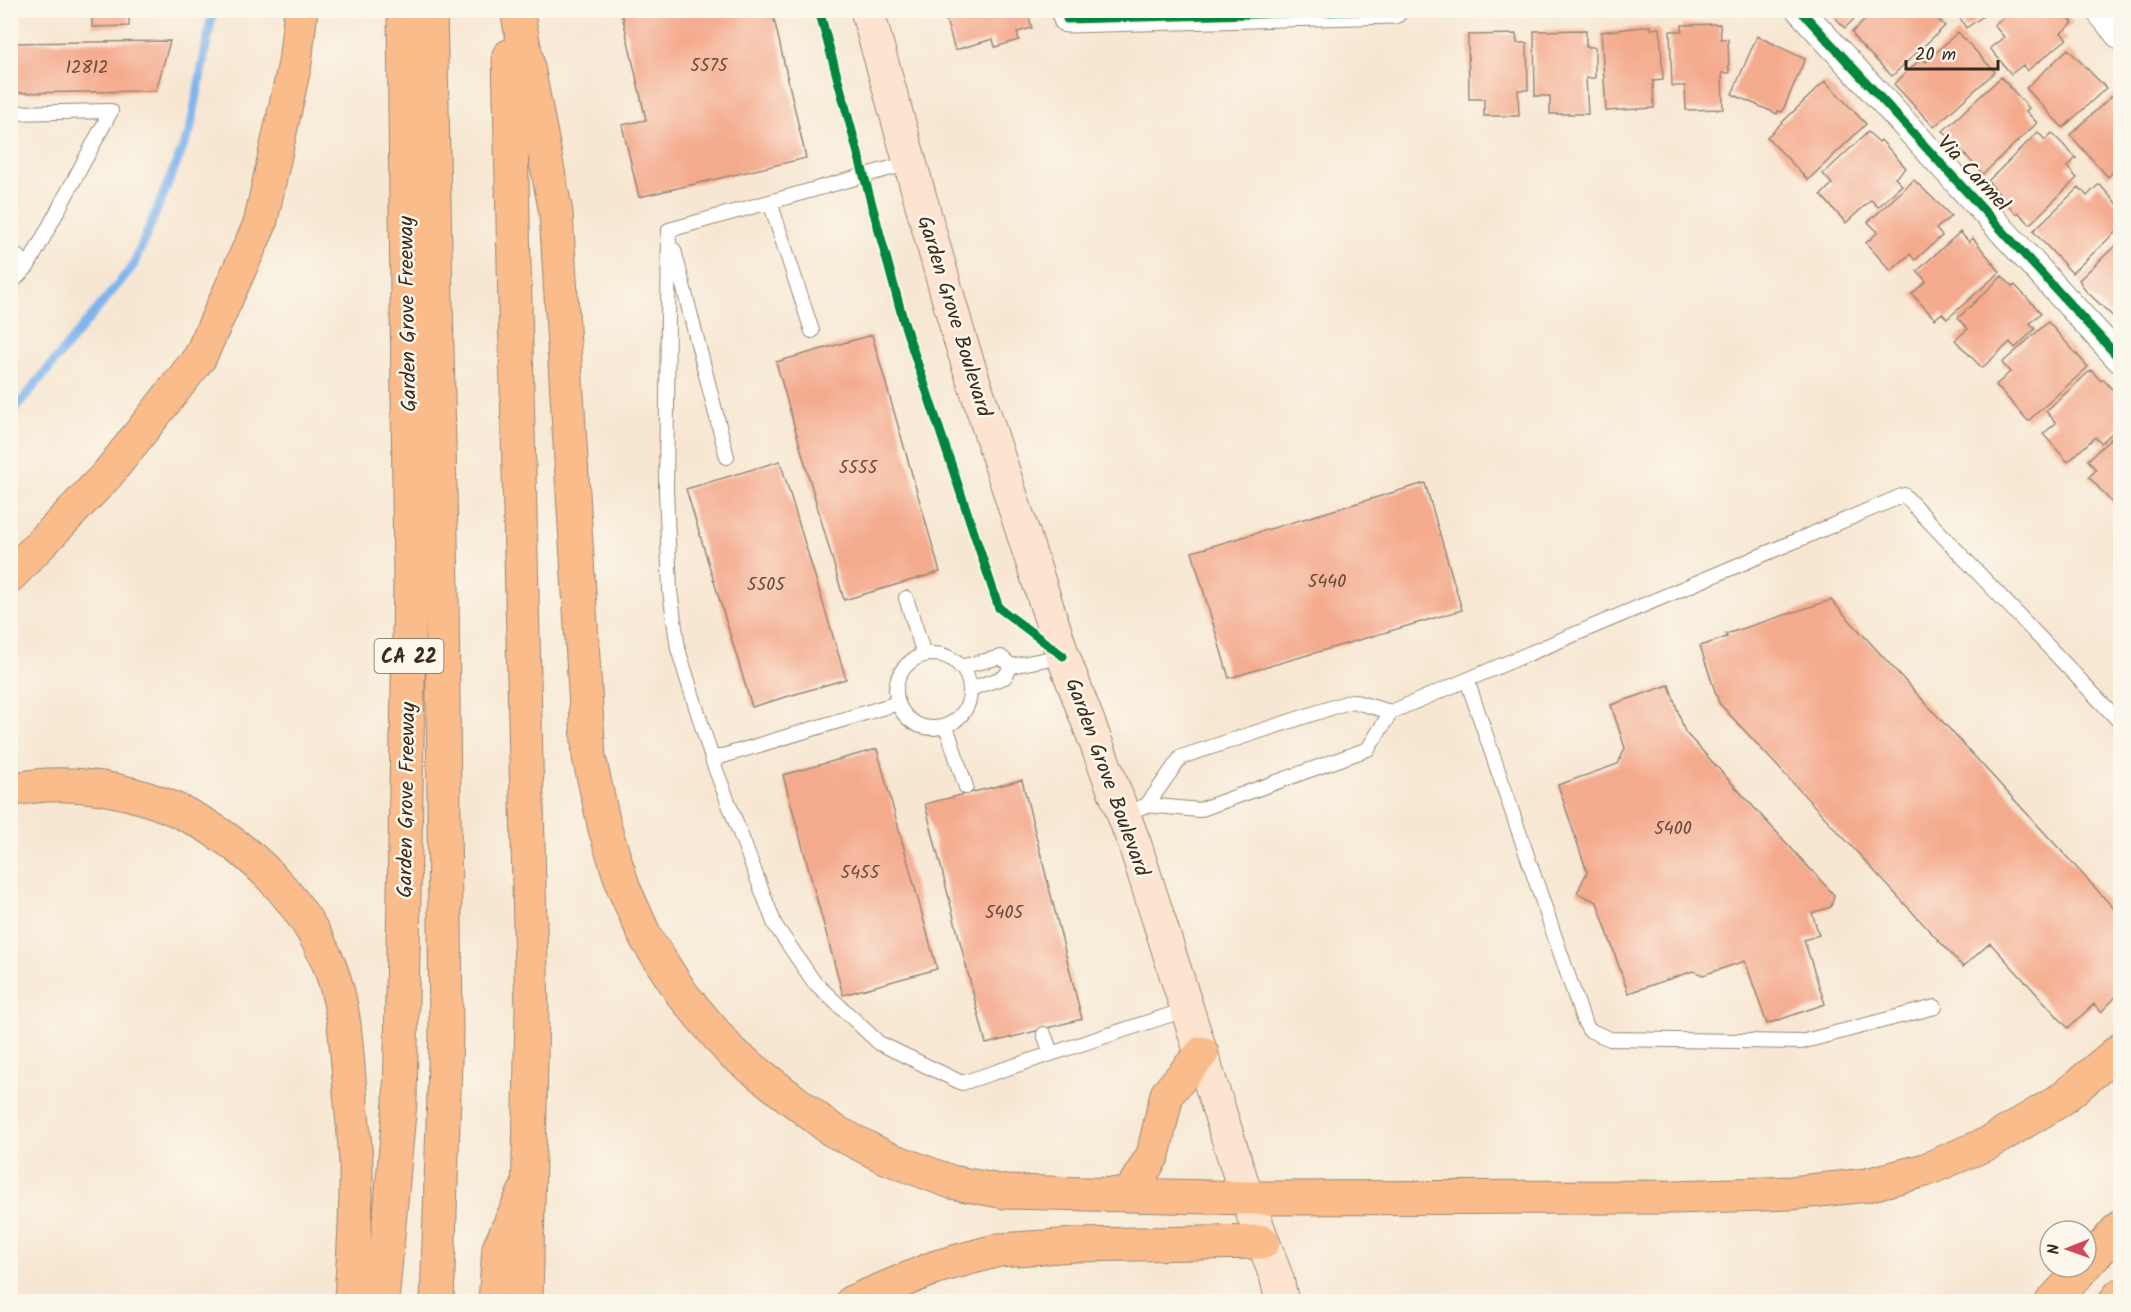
<svg xmlns="http://www.w3.org/2000/svg" width="2131" height="1312" font-family="Kalam,sans-serif">
<style>
.lines{fill:none;stroke-linecap:round;stroke-linejoin:round}
.stream{stroke:#7fb4ed;stroke-width:9}
.building{fill:#f4aa8d}
.service-casing{stroke:#998878;stroke-width:16}
.minor-casing{stroke:#998878;stroke-width:29}
.secondary-casing{stroke:#998878;stroke-width:35}
.motorway-casing{stroke:#998878;stroke-width:35}
.service{stroke:#fff;stroke-width:14}
.minor{stroke:#fff;stroke-width:27}
.secondary{stroke:#fde4d1;stroke-width:33}
.motorway{stroke:#fabc8b;stroke-width:33}
.cycleway-casing{stroke:#fbf7ec;stroke-width:13}
.cycleway{stroke:#00873e;stroke-width:9}
.labels{text-anchor:middle;stroke-width:5;stroke-linejoin:round;paint-order:stroke}
.number-label{font-size:18px;fill:#694a3a}
.shield{fill:#fbf7ec;stroke:#75685c;stroke-width:1.5}
.shield-label{font-size:20px;font-weight:bold;fill:#3b2a1e}
.street-label{font-size:21px;fill:#3b2a1e;stroke:#fbf7ec}
</style>
<rect width="100%" height="100%" fill="#fbf7ec"/>
<filter id="ink" filterUnits="userSpaceOnUse"><feTurbulence type="fractalNoise" baseFrequency=".0167" numOctaves="2"/><feDisplacementMap in="SourceGraphic" scale="12" xChannelSelector="R" yChannelSelector="G"/><feConvolveMatrix kernelMatrix="1 2 1 2 8 2 1 2 1" color-interpolation-filters="sRGB"/></filter>
<filter id="wash" filterUnits="userSpaceOnUse"><feTurbulence type="fractalNoise" baseFrequency=".008" numOctaves="4" result="noise"/><feDisplacementMap in="SourceGraphic" scale="24" xChannelSelector="R" yChannelSelector="G"/><feGaussianBlur stdDeviation="1.35" result="paint"/><feColorMatrix in="noise" values="0 0 0 0 0 0 0 0 0 0 0 0 0 0 0 0 0 1.4 0 .05"/><feComposite in="paint" operator="in"/></filter>
<g filter="url(#wash)">
<rect width="100%" height="100%" fill="#f7e7d2"/>
<g class="lines">
<path class="stream" d="M 10,415 L 133,266 L 190,131 L 213,10"/>
</g>
<g id="blocks">
<path class="building" d="M 92,10 L 129,10 L 129,26 L 92,27 Z
M 621,10 L 772,10 L 806,158 L 639,197 L 622,125 L 646,120 Z
M 953,10 L 1027,10 L 1032,28 L 1017,32 L 1019,40 L 995,47 L 993,39 L 955,50 L 944,13 Z
M 1828,10 L 1863,10 L 1845,28 Z
M 1876,10 L 1947,10 L 1938,19 L 1945,26 L 1892,76 L 1857,41 L 1852,32 Z
M 1955,10 L 1992,10 L 1966,28 Z
M 2012,10 L 2063,10 L 2073,23 L 2061,33 L 2067,39 L 2027,71 L 2023,65 L 2011,74 L 1990,48 L 2004,37 L 1994,25 Z
M 1720,24 L 1721,39 L 1728,39 L 1729,73 L 1722,73 L 1723,109 L 1686,110 L 1685,86 L 1672,86 L 1670,31 L 1682,31 L 1682,25 Z
M 1650,26 L 1650,29 L 1660,28 L 1663,80 L 1653,81 L 1654,108 L 1606,111 L 1601,32 Z
M 1586,30 L 1586,47 L 1595,47 L 1595,78 L 1586,78 L 1588,114 L 1550,114 L 1550,96 L 1535,96 L 1534,31 Z
M 1958,32 L 1995,72 L 1934,127 L 1894,84 L 1922,58 L 1926,62 Z
M 1516,34 L 1517,43 L 1527,43 L 1528,90 L 1518,90 L 1519,116 L 1484,116 L 1484,99 L 1469,99 L 1468,35 Z
M 1757,36 L 1805,59 L 1782,112 L 1778,111 L 1777,114 L 1732,94 Z
M 170,41 L 156,91 L 10,93 L 10,43 Z
M 2068,49 L 2106,88 L 2063,128 L 2026,88 Z
M 2001,77 L 2029,108 L 2026,111 L 2037,123 L 1983,174 L 1943,131 Z
M 1825,81 L 1866,124 L 1808,180 L 1767,137 Z
M 2120,88 L 2120,166 L 2108,177 L 2070,135 Z
M 1868,132 L 1879,142 L 1881,140 L 1906,168 L 1895,178 L 1902,185 L 1878,207 L 1871,200 L 1846,223 L 1821,195 L 1832,184 L 1823,174 Z
M 2038,132 L 2045,140 L 2052,133 L 2076,158 L 2067,167 L 2077,178 L 2030,224 L 2018,212 L 2016,214 L 1988,181 Z
M 1914,180 L 1951,216 L 1936,229 L 1942,236 L 1915,260 L 1910,254 L 1891,271 L 1866,243 L 1878,232 L 1868,222 Z
M 2099,184 L 2120,207 L 2120,228 L 2072,273 L 2033,231 L 2079,187 L 2087,196 Z
M 1960,232 L 1969,242 L 1973,238 L 2000,272 L 1947,319 L 1942,313 L 1935,319 L 1912,294 L 1926,281 L 1917,271 Z
M 2116,245 L 2120,249 L 2119,322 L 2085,290 L 2079,280 Z
M 2002,276 L 2013,287 L 2015,285 L 2041,313 L 2030,323 L 2035,329 L 2015,348 L 2010,342 L 1982,368 L 1955,340 L 1968,329 L 1958,318 Z
M 2048,322 L 2088,367 L 2028,421 L 1996,385 L 2010,372 L 2002,363 Z
M 872,335 L 940,572 L 844,600 L 776,362 Z
M 2091,370 L 2101,381 L 2103,379 L 2120,398 L 2120,415 L 2117,418 L 2120,426 L 2101,443 L 2095,437 L 2068,462 L 2043,434 L 2056,423 L 2046,411 Z
M 2120,430 L 2120,499 L 2114,505 L 2089,477 L 2096,470 L 2088,460 Z
M 780,461 L 846,679 L 752,707 L 686,489 Z
M 1425,483 L 1462,610 L 1229,678 L 1192,552 Z
M 1831,600 L 2120,915 L 2120,993 L 2101,1012 L 2094,1004 L 2068,1028 L 1990,943 L 1963,967 L 1719,703 L 1700,646 L 1727,637 L 1726,634 Z
M 1669,685 L 1685,732 L 1834,895 L 1831,907 L 1812,913 L 1819,935 L 1804,940 L 1825,1004 L 1767,1024 L 1745,961 L 1703,975 L 1693,971 L 1628,993 L 1597,902 L 1577,893 L 1587,872 L 1558,785 L 1618,764 L 1625,748 L 1611,705 Z
M 877,749 L 937,969 L 843,995 L 783,775 Z
M 1022,780 L 1082,1019 L 986,1044 L 925,804 Z"/>
</g>
</g>
<g filter="url(#ink)">
<use href="#blocks" fill-opacity="0" stroke="#998878" stroke-width="1.5"/>
<g class="lines">
<defs>
<path id="service" d="M 10,113 L 111,111 L 28,266 L 10,284
M 909,163 L 669,230 L 666,490 L 670,591 L 678,649 L 714,765 L 775,925 L 814,982 L 879,1043 L 962,1083 L 1188,1009
M 770,202 L 812,331
M 10,250 L 28,266
M 674,250 L 727,457
M 906,598 L 924,654
M896 691a37 37 0 1 1 74 0a37 37 0 1 1-74 0Z
M 960,667 L 1001,657 L 1011,666 L 1063,656
M 1467,680 L 1583,1019 L 1589,1030 L 1610,1039 L 1801,1042 L 1935,1007
M 970,689 L 1005,677 L 1011,666
M 946,726 L 966,787
M 713,759 L 898,703
M 1147,805 L 1181,757 L 1352,701 L 1391,712
M 1124,814 L 1147,805 L 1199,810 L 1368,749 L 1391,712 L 1904,495 L 2120,722
M 1044,1034 L 1051,1053"/>
<path id="minor" d="M 1065,10 L 1067,19 L 1394,10
M 1800,10 L 2120,359
M 2099,10 L 2120,36"/>
<path id="secondary" d="M 867,10 L 959,336 L 1063,656 L 1135,845 L 1247,1198 L 1277,1279 L 1282,1302"/>
<path id="motorway" d="M 430,10 L 442,588 L 446,1033 L 437,1302
M 517,10 L 556,213 L 589,757 L 605,829 L 624,889 L 646,938 L 682,994 L 731,1052 L 832,1130 L 885,1157 L 951,1182 L 1005,1192 L 1247,1198 L 1674,1197 L 1791,1193 L 1867,1185 L 1925,1170 L 1989,1143 L 2059,1101 L 2120,1050
M 509,56 L 532,1010 L 526,1302
M 10,576 L 107,475 L 200,357 L 260,224 L 295,63 L 301,10
M 10,790 C 68,777 135,789 187,815 C 250,847 304,901 330,967 C 344,1003 346,1041 349,1079 C 351,1108 355,1137 356,1165 C 357,1210 353,1256 351,1302
M 1129,1194 L 1153,1155 L 1167,1094 L 1202,1053
M 2086,1265 L 2120,1227
M 382,1302 L 400,1102 L 410,584 L 404,10
M 495,1302 L 499,1248 L 524,1193
M 852,1302 L 936,1267 L 999,1250 L 1075,1245 L 1263,1242
M 2052,1302 L 2084,1267
M 2115,1302 L 2120,1295"/>
</defs>
<use href="#service" class="service-casing"/>
<use href="#minor" class="minor-casing"/>
<use href="#secondary" class="secondary-casing"/>
<use href="#motorway" class="motorway-casing"/>
<use href="#service" class="service"/>
<use href="#minor" class="minor"/>
<use href="#secondary" class="secondary"/>
<use href="#motorway" class="motorway"/>
<defs>
<path id="cycleway" d="M 819,10 L 904,323 L 999,608 L 1063,656
M 1065,10 L 1067,19 L 1394,10
M 1800,10 L 2120,359"/>
</defs>
<use href="#cycleway" class="cycleway-casing"/>
<use href="#cycleway" class="cycleway"/>
</g>
</g>
<g class="labels">
<g class="number-label">
<text x="709" y="71">5575</text>
<text x="87" y="73">12812</text>
<text x="858" y="473">5555</text>
<text x="1327" y="587">5440</text>
<text x="766" y="590">5505</text>
<text x="1673" y="834">5400</text>
<text x="860" y="878">5455</text>
<text x="1004" y="918">5405</text>
</g>
<rect class="shield" x="374.5" y="639" width="69" height="34" rx="4.5"/>
<g class="shield-label">
<text x="409" y="663">CA 22</text>
</g>
<g class="street-label">
<text transform="translate(1974 173) rotate(47)" y="7">Via Carmel</text>
<text transform="translate(407 314) rotate(-91)" y="7">Garden Grove Freeway</text>
<text transform="translate(955 316) rotate(73)" y="7">Garden Grove Boulevard</text>
<text transform="translate(1108 777) rotate(70)" y="7">Garden Grove Boulevard</text>
<text transform="translate(406 800) rotate(-89)" y="7">Garden Grove Freeway</text>
</g>
</g>
<rect width="2131" height="1312" fill="none" stroke="#fbf7ec" stroke-width="36"/>
<g transform="translate(2068 1249) rotate(269)"><circle r="28" fill="#fbf7ec" stroke="#aea59a" stroke-width="1.5"/>
<path d="M0-4.5L10 22L0 15L-10 22Z" fill="#d1495b"/>
<text y="-9" font-size="16" font-weight="bold" text-anchor="middle" fill="#3b2a1e">N</text>
</g>
<path d="M1906 60v9h92v-9" fill="none" stroke="#3b2a1e" stroke-width="3"/>
<text x="1915" y="60" font-size="18" fill="#3b2a1e" stroke="#fbf7ec" stroke-width="4.5" paint-order="stroke">20 m</text>
</svg>
